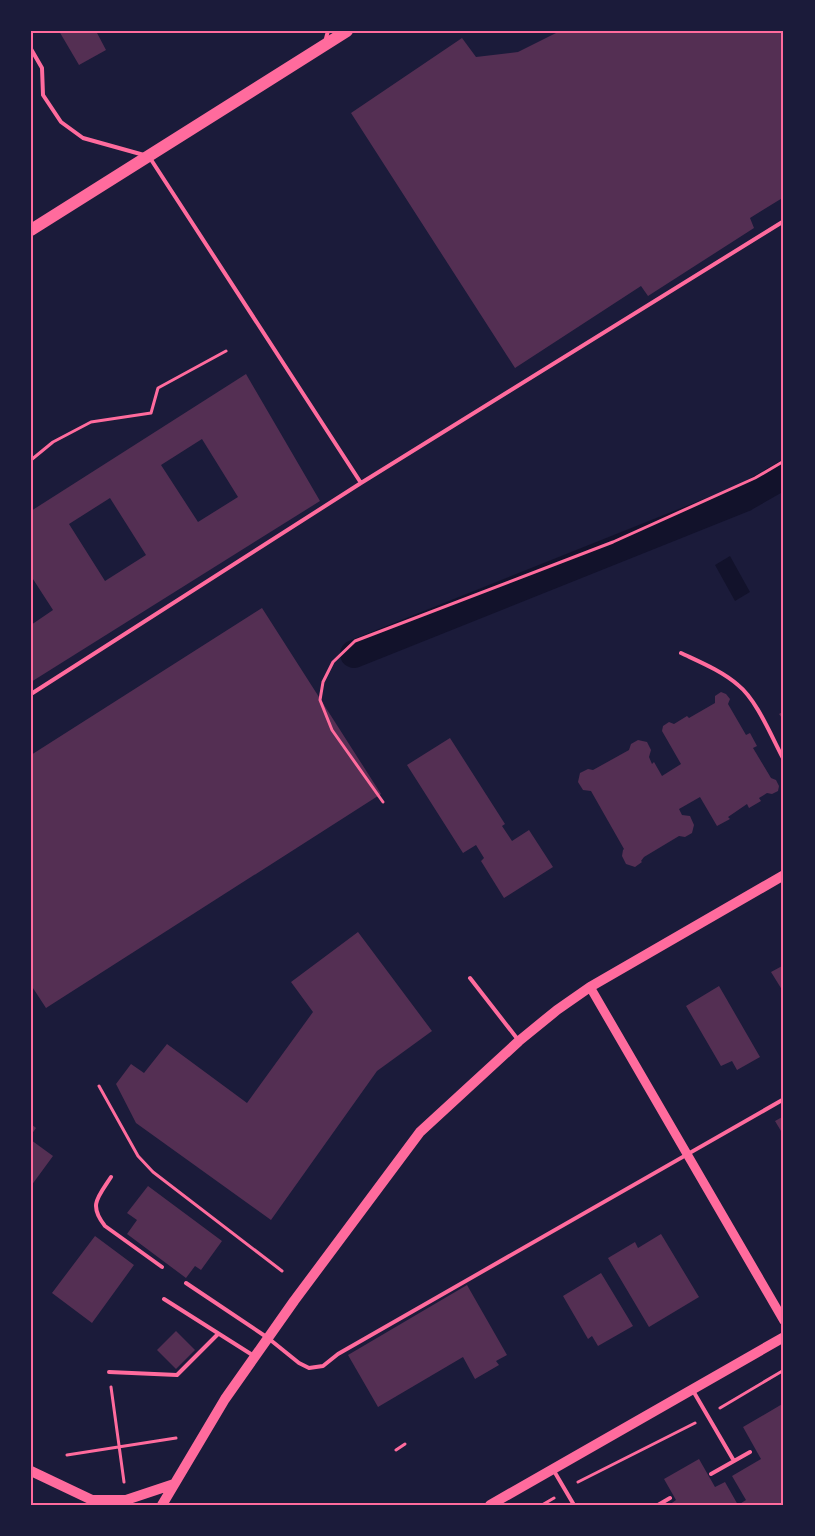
<svg xmlns="http://www.w3.org/2000/svg" width="815" height="1536" font-family="'Space Grotesk',sans-serif">
<style>
.water{fill:#12122b}
.lines{fill:none;stroke-linecap:round;stroke-linejoin:round}
.canal{stroke:#12122b;stroke-width:28}
.building{fill:#542f53;fill-rule:evenodd}
.path{stroke:#ff6b9d;stroke-width:3}
.service{stroke:#ff6b9d;stroke-width:4}
.tertiary{stroke:#ff6b9d;stroke-width:9}
.secondary{stroke:#ff6b9d;stroke-width:10}
.primary{stroke:#ff6b9d;stroke-width:12}
.neatline{fill:none;stroke:#ff6b9d;stroke-width:2}
</style>
<rect width="100%" height="100%" fill="#1b1b3a"/>
<path class="water" d="M 730,556 L 750,592 L 735,601 L 715,565 Z"/>
<g class="lines">
<path class="canal" d="M 354,654 L 744,498 L 784,475"/>
</g>
<path class="building" d="M 59,31 L 96,31 L 106,50 L 79,65 Z
M 560,31 L 784,31 L 784,197 L 750,218 L 754,228 L 648,296 L 641,286 L 515,368 L 351,113 L 462,38 L 476,57 L 518,52 Z
M 246,374 L 320,501 L 31,682 L 31,625 L 53,610 L 31,576 L 31,511 ZM 202,439 L 238,497 L 198,522 L 161,465 ZM 110,498 L 146,555 L 105,581 L 69,524 Z
M 262,608 L 381,794 L 46,1008 L 31,985 L 31,755 Z
M 721,692 L 726,694 L 730,699 L 728,704 L 746,735 L 750,733 L 757,746 L 753,748 L 771,778 L 776,780 L 779,786 L 778,791 L 772,794 L 767,793 L 759,798 L 761,801 L 749,808 L 747,804 L 728,817 L 730,819 L 717,826 L 700,797 L 679,809 L 682,815 L 690,816 L 694,825 L 692,833 L 685,837 L 679,836 L 644,857 L 641,861 L 642,862 L 635,867 L 626,864 L 622,856 L 623,850 L 624,849 L 591,791 L 583,790 L 578,782 L 580,773 L 588,769 L 593,770 L 629,750 L 631,744 L 638,740 L 647,742 L 651,750 L 649,757 L 652,764 L 654,762 L 662,776 L 681,764 L 662,731 L 663,726 L 669,722 L 674,724 L 687,716 L 689,718 L 715,703 L 715,696 Z
M 784,711 L 784,721 L 779,714 Z
M 450,738 L 505,824 L 502,826 L 512,841 L 529,830 L 553,867 L 504,898 L 481,861 L 484,858 L 476,845 L 463,853 L 407,765 Z
M 358,932 L 432,1031 L 377,1071 L 271,1220 L 136,1123 L 116,1084 L 131,1064 L 144,1073 L 167,1044 L 247,1103 L 313,1012 L 291,982 Z
M 784,965 L 784,993 L 771,972 Z
M 719,986 L 760,1057 L 737,1070 L 732,1061 L 721,1066 L 686,1006 Z
M 784,1116 L 784,1136 L 775,1121 Z
M 31,1124 L 36,1128 L 31,1135 Z
M 31,1140 L 53,1156 L 31,1186 Z
M 148,1186 L 222,1241 L 201,1270 L 195,1266 L 186,1278 L 127,1234 L 137,1220 L 127,1213 Z
M 661,1234 L 699,1297 L 649,1327 L 608,1258 L 635,1242 L 638,1248 Z
M 95,1236 L 134,1265 L 92,1323 L 52,1293 Z
M 601,1273 L 633,1326 L 598,1346 L 592,1336 L 588,1339 L 563,1296 Z
M 467,1285 L 507,1355 L 496,1361 L 499,1365 L 475,1379 L 463,1357 L 378,1407 L 348,1355 Z
M 176,1331 L 195,1350 L 176,1369 L 157,1350 Z
M 784,1403 L 784,1505 L 669,1505 L 676,1500 L 664,1479 L 699,1459 L 715,1487 L 725,1482 L 738,1505 L 746,1500 L 732,1476 L 761,1459 L 743,1427 Z"/>
<g class="lines">
<path class="path" d="M 31,460 L 53,442 L 91,422 L 151,413 L 158,388 L 226,351
M 383,802 L 332,730 L 320,700 L 323,682 L 333,662 L 355,641 L 613,542 L 755,478 L 784,461
M 99,1086 L 138,1156 L 153,1172 L 282,1271
M 111,1387 L 124,1482
M 720,1408 L 784,1370
M 396,1450 L 405,1444
M 67,1455 L 176,1438
M 578,1482 L 695,1423
M 542,1505 L 554,1498"/>
<path class="service" d="M 325,42 L 328,31
M 31,49 L 42,68 L 43,95 L 61,122 L 83,138 L 144,155
M 150,158 L 361,483
M 681,653 C 700,662 722,671 738,685 C 757,700 772,738 784,760
M 31,694 L 361,483 L 784,221
M 470,978 L 519,1041
M 111,1177 C 98,1197 88,1205 105,1226 L 162,1267
M 186,1283 L 268,1338 L 299,1363 L 309,1368 L 323,1366 L 338,1354 L 784,1099
M 164,1299 L 254,1356
M 109,1372 L 177,1375 L 218,1334
M 692,1389 L 734,1461
M 554,1471 L 574,1505
M 711,1474 L 750,1452
M 658,1505 L 670,1498"/>
<path class="tertiary" d="M 590,987 L 784,1321"/>
<path class="secondary" d="M 31,1471 L 92,1500 L 126,1500 L 174,1484
M 162,1505 L 225,1399 L 294,1301 L 420,1132 L 519,1041 L 557,1010 L 590,987 L 784,875
M 490,1505 L 784,1337"/>
<path class="primary" d="M 31,230 L 347,31"/>
</g>
<rect width="815" height="1536" fill="none" stroke="#1b1b3a" stroke-width="65"/>
<rect x="32" y="32" width="750" height="1472" class="neatline"/>
</svg>
